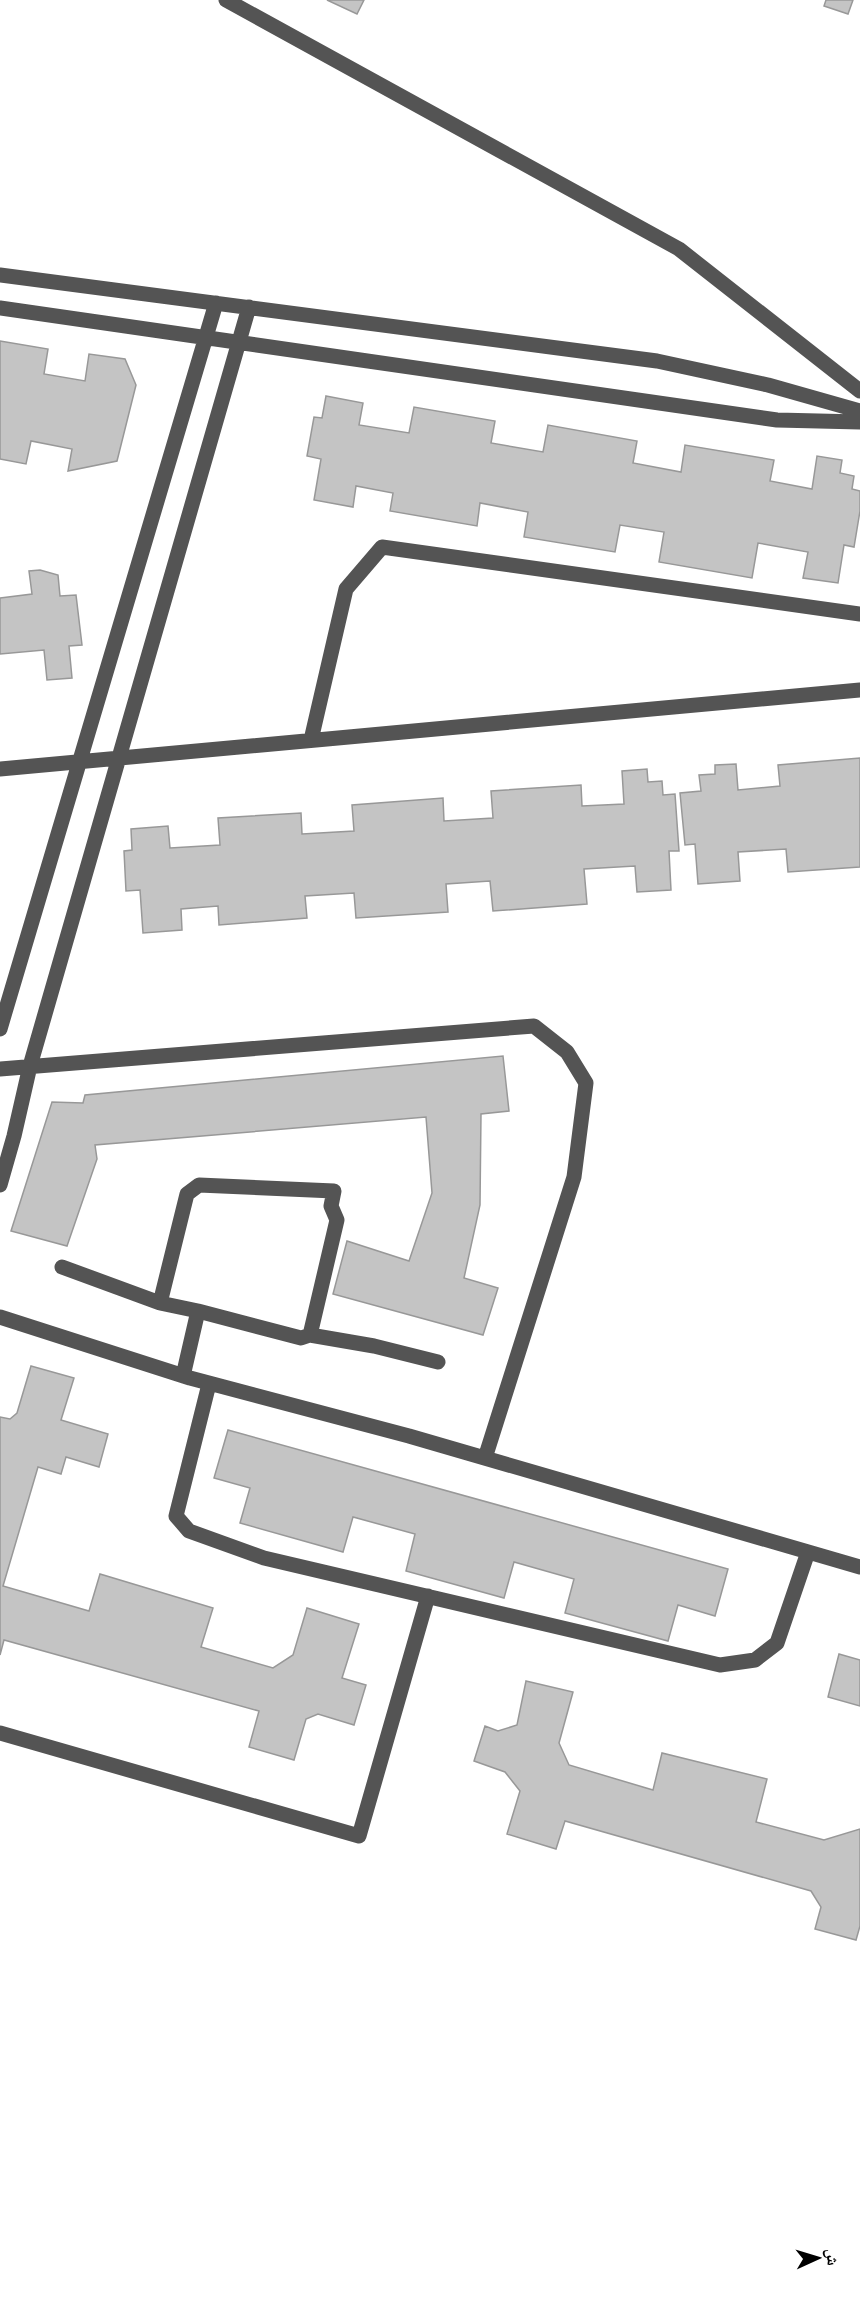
<svg xmlns="http://www.w3.org/2000/svg" width="860" height="2300" font-family="'PT Sans','Noto Naskh Arabic',sans-serif">
<style>
.building{fill:#c4c4c4;stroke:#989898;stroke-width:1.5}
.lines{fill:none;stroke-linecap:round;stroke-linejoin:round}
.minor{stroke:#545454;stroke-width:15}
</style>
<rect width="100%" height="100%" fill="#fff"/>
<path class="building" d="M 327,0 L 364,0 L 357,14 Z
M 826,0 L 853,0 L 848,14 L 824,6 Z
M 0,341 L 48,349 L 44,374 L 85,381 L 89,354 L 125,359 L 136,385 L 117,461 L 68,471 L 72,449 L 31,441 L 26,464 L 0,459 Z
M 326,396 L 363,403 L 359,425 L 409,433 L 414,407 L 495,421 L 491,443 L 543,452 L 548,425 L 637,441 L 633,463 L 681,472 L 685,445 L 774,460 L 770,481 L 812,489 L 817,456 L 842,460 L 840,473 L 854,476 L 852,489 L 860,491 L 860,511 L 854,547 L 844,545 L 838,583 L 803,578 L 808,552 L 758,543 L 752,578 L 659,562 L 664,532 L 620,525 L 615,552 L 524,537 L 528,512 L 480,503 L 477,526 L 390,511 L 393,493 L 356,486 L 353,507 L 314,500 L 321,459 L 307,456 L 314,417 L 322,418 Z
M 40,570 L 58,575 L 60,596 L 76,595 L 82,645 L 69,646 L 72,678 L 47,680 L 44,650 L 0,654 L 0,598 L 32,594 L 29,571 Z
M 860,758 L 860,867 L 788,872 L 786,849 L 738,852 L 740,881 L 698,884 L 695,844 L 685,845 L 680,793 L 701,791 L 699,775 L 715,774 L 715,765 L 736,764 L 738,790 L 780,786 L 778,765 Z
M 647,769 L 648,782 L 662,781 L 663,795 L 675,794 L 679,851 L 669,851 L 671,890 L 637,892 L 635,866 L 584,869 L 587,904 L 493,911 L 490,881 L 446,884 L 448,912 L 356,918 L 354,893 L 305,896 L 307,918 L 219,925 L 218,906 L 181,909 L 182,930 L 143,933 L 140,890 L 126,891 L 124,851 L 132,850 L 131,829 L 168,826 L 170,848 L 220,845 L 218,818 L 301,813 L 302,834 L 354,831 L 352,805 L 443,798 L 444,821 L 493,818 L 491,791 L 581,785 L 582,806 L 624,804 L 622,771 Z
M 503,1056 L 509,1111 L 481,1114 L 480,1205 L 464,1278 L 498,1288 L 483,1335 L 333,1294 L 347,1241 L 409,1261 L 432,1193 L 426,1117 L 95,1145 L 97,1159 L 67,1246 L 11,1231 L 52,1102 L 83,1103 L 85,1095 Z
M 31,1366 L 74,1378 L 61,1420 L 108,1434 L 99,1467 L 66,1457 L 61,1474 L 38,1467 L 3,1586 L 89,1611 L 100,1574 L 213,1608 L 201,1647 L 273,1668 L 293,1655 L 307,1608 L 359,1624 L 342,1678 L 366,1685 L 354,1725 L 318,1714 L 306,1719 L 294,1760 L 249,1747 L 259,1711 L 4,1640 L 0,1655 L 0,1417 L 10,1419 L 17,1413 Z
M 228,1430 L 728,1569 L 715,1616 L 678,1605 L 668,1641 L 565,1613 L 574,1579 L 514,1562 L 504,1598 L 406,1571 L 415,1534 L 353,1517 L 343,1552 L 240,1523 L 250,1488 L 214,1478 Z
M 839,1654 L 860,1660 L 860,1706 L 828,1697 Z
M 526,1681 L 573,1692 L 559,1743 L 569,1765 L 653,1790 L 662,1753 L 767,1779 L 756,1822 L 824,1840 L 860,1829 L 860,1926 L 856,1940 L 815,1929 L 821,1907 L 811,1891 L 565,1821 L 556,1849 L 507,1834 L 520,1791 L 505,1772 L 474,1761 L 485,1726 L 498,1731 L 517,1725 Z"/>
<g class="lines">
<path class="minor" d="M 226,0 L 679,249 L 860,391
M 0,275 L 657,361 L 768,385 L 860,411
M 0,308 L 777,420 L 860,422
M 311,740 L 346,589 L 382,547 L 860,614
M 0,769 L 860,690
M 0,1029 L 216,303
M 0,1069 L 534,1026 L 567,1052 L 586,1083 L 574,1177 L 485,1458
M 0,1185 L 14,1136 L 30,1066 L 249,307
M 62,1267 L 160,1303
M 198,1311 L 160,1303 L 187,1194 L 199,1185 L 334,1191 L 331,1206 L 337,1220 L 310,1335
M 0,1317 L 190,1378 L 409,1436 L 860,1567
M 183,1376 L 198,1311 L 301,1338 L 310,1335 L 374,1346 L 438,1362
M 209,1384 L 176,1516 L 189,1531 L 264,1558 L 720,1665 L 755,1660 L 777,1643 L 808,1552
M 0,1733 L 359,1836 L 428,1596"/>
</g>
<g transform="translate(818 2258) rotate(86)" stroke="#ffffff" stroke-width="4.5" paint-order="stroke">
<path d="M0-4.5L10 22L0 15L-10 22Z" fill="#000000"/>
<text y="-9" font-size="16" font-weight="bold" text-anchor="middle" fill="#000000">ش</text>
</g>
</svg>
